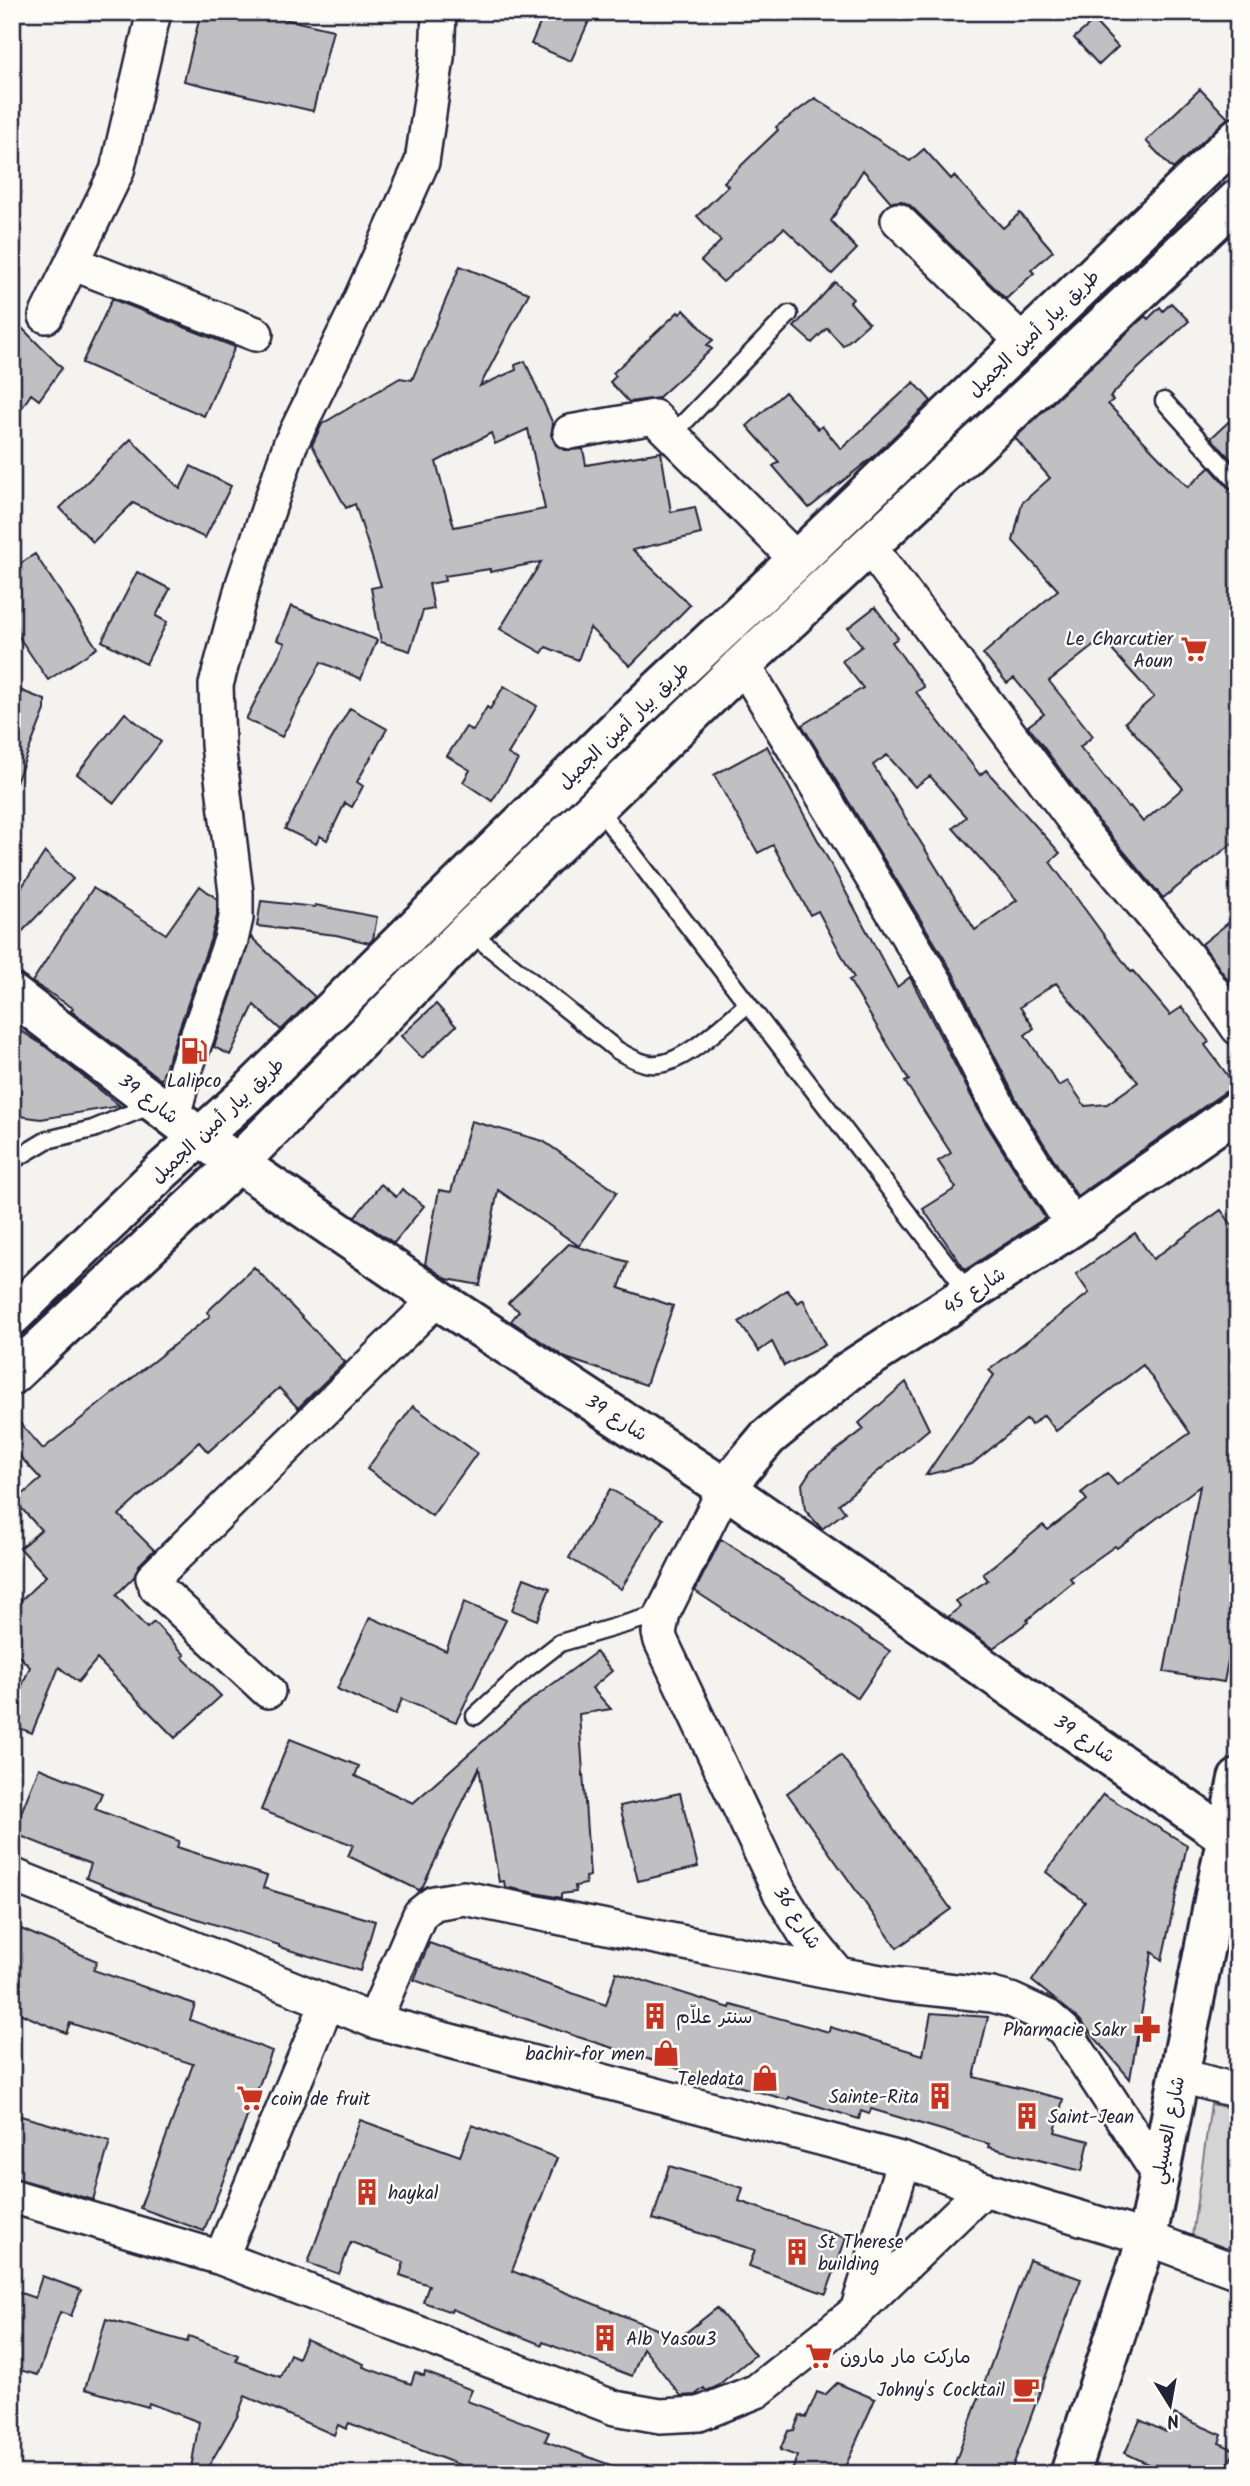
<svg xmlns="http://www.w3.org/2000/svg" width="1250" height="2486" font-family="Kalam,'Playpen Sans Arabic',sans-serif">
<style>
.green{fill:#d5d4d5;stroke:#7c7b88;stroke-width:2}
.building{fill:#c0bfc2;stroke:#22223b;stroke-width:2;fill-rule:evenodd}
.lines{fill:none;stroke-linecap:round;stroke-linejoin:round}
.lane-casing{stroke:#22223b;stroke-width:21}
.street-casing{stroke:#22223b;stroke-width:38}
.secondary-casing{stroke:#22223b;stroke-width:44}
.lane{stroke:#fdfcf7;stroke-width:16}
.street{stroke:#fdfcf7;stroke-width:33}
.secondary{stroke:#fdfcf7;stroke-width:38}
.labels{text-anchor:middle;stroke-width:5;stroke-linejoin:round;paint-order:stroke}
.street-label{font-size:19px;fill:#22223b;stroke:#fdfcf7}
.poi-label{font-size:19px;fill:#22223b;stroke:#fdfcf7;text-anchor:start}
</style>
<rect width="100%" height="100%" fill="#f4f3ef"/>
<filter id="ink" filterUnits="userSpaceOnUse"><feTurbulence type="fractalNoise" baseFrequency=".0143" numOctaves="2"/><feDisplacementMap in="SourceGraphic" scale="14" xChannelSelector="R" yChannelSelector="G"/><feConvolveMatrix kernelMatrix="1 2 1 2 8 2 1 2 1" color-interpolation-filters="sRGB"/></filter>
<g filter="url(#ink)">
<path class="green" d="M 1211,2104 L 1238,2110 L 1238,2262 L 1216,2258 L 1192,2236 Z"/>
<path class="building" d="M 201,12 L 254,12 L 333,30 L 313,111 L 184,81 Z
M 545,12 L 593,12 L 571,61 L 531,44 Z
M 1094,21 L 1118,47 L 1099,65 L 1074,38 Z
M 1200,89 L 1228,118 L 1173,169 L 1146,141 Z
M 815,98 L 910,161 L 924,149 L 951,179 L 954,176 L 1003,228 L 1020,213 L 1053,251 L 1031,270 L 1034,273 L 1006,299 L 911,206 L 902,201 L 891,202 L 863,170 L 831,221 L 857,249 L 832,274 L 784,228 L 723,282 L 701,261 L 721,241 L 697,216 L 728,186 L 724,182 L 778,130 L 776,127 Z
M 460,266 L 529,293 L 480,386 L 516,370 L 515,365 L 525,361 L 553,424 L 551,435 L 556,445 L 564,450 L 583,449 L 586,465 L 661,452 L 671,512 L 695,507 L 701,534 L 633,550 L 690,605 L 630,666 L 590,628 L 578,660 L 546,647 L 542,653 L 500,629 L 541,562 L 490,572 L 490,569 L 444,576 L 445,581 L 429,584 L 434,609 L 423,611 L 410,651 L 381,642 L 371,588 L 381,586 L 355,504 L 346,508 L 312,445 L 322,424 L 400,378 L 412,380 ZM 528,429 L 545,509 L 454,527 L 436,462 L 491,433 L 495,444 Z
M 835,282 L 853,299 L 850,302 L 869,323 L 843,346 L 827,328 L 812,343 L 794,327 Z
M 112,299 L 235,347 L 204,416 L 82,363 Z
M 1171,303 L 1189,321 L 1129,377 L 1110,397 L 1113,400 L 1108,404 L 1188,487 L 1210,467 L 1230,490 L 1238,493 L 1238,839 L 1163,898 L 1100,823 L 1028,726 L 1044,714 L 1014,678 L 1007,683 L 983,654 L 1058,590 L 1013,541 L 1022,503 L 1050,478 L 1015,438 L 1145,316 L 1148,319 L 1160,307 L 1163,311 ZM 1102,639 L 1154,697 L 1125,722 L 1183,788 L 1143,822 L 1130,806 L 1128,807 L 1080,747 L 1093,736 L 1049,681 Z
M 684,310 L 713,340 L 707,345 L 712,349 L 658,398 L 629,402 L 610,382 L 616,376 L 613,373 L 678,312 L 680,314 Z
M 12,318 L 62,368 L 39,400 L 31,394 L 12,423 Z
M 914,382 L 931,401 L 874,456 L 809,508 L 773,466 L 779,462 L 747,426 L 785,392 L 818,429 L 822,426 L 841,449 Z
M 1238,413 L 1238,467 L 1211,438 Z
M 131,439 L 180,489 L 191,466 L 231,486 L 205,538 L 133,503 L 93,542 L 60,508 Z
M 35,554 L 97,648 L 48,680 L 12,627 L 12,569 Z
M 137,572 L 170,589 L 156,616 L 167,622 L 146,664 L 102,641 Z
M 291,606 L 377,640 L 361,679 L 321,662 L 282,737 L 246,719 L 285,643 L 277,640 Z
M 875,607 L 898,638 L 892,642 L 924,687 L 916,692 L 980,775 L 986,770 L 1060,853 L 1050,862 L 1131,972 L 1133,971 L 1170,1015 L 1182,1007 L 1209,1042 L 1205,1045 L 1237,1088 L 1225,1092 L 1077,1196 L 1017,1101 L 953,973 L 802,725 L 863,688 L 842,661 L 862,646 L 848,628 ZM 887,755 L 915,787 L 930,776 L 966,817 L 953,828 L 1017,900 L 975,930 L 873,765 ZM 1056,983 L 1138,1082 L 1107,1104 L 1085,1106 L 1068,1081 L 1059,1086 L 1025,1035 L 1034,1028 L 1020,1007 Z
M 504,686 L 537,706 L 508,754 L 518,760 L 492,801 L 463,782 L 470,770 L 447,756 L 466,727 L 473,731 L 487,707 L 490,709 Z
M 12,687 L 45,700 L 45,710 L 14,787 L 12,786 Z
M 350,708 L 387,729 L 357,782 L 363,786 L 352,807 L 345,803 L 327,840 L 320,836 L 316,844 L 285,829 L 328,745 Z
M 125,713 L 161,742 L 114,803 L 77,774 Z
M 767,746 L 897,987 L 910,977 L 983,1119 L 1045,1218 L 965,1270 L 923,1209 L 956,1188 L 938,1161 L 951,1153 L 905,1082 L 909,1080 L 849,980 L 854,978 L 818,911 L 810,915 L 773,845 L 758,853 L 714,775 Z
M 45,852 L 73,879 L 12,942 L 12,902 Z
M 200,886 L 217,899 L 217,916 L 212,935 L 161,1080 L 71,1011 L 73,1008 L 32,982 L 93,888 L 166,934 Z
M 261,901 L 315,907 L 315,905 L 377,917 L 373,939 L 369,943 L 336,935 L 257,926 Z
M 1238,915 L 1238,994 L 1202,944 Z
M 251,937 L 315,997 L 281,1030 L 254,1005 L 230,1055 L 214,1047 Z
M 436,1004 L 456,1026 L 422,1058 L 401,1036 Z
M 12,1025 L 46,1047 L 120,1106 L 41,1119 L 12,1115 Z
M 471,1121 L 543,1141 L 617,1192 L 579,1246 L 498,1190 L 480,1285 L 447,1279 L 425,1264 L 439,1190 L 451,1192 Z
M 381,1184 L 396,1197 L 402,1189 L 424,1206 L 394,1243 L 355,1217 Z
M 1221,1210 L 1238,1233 L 1238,1608 L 1224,1682 L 1164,1672 L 1200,1486 L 1117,1548 L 1115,1546 L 1070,1578 L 1073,1582 L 1027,1620 L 1028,1622 L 993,1648 L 948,1617 L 960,1607 L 956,1601 L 988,1580 L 983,1574 L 1043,1525 L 1048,1530 L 1087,1500 L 1081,1493 L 1107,1473 L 1117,1485 L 1190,1433 L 1143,1365 L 1056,1431 L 1044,1415 L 1031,1425 L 1027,1419 L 972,1464 L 926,1475 L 994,1375 L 989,1370 L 1089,1293 L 1076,1274 L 1135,1233 L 1153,1259 Z
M 569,1244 L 628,1262 L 619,1288 L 673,1306 L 646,1385 L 566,1358 L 511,1321 L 519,1311 L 508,1303 Z
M 254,1267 L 345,1362 L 298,1408 L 279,1388 L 208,1452 L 199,1442 L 119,1515 L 154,1550 L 139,1565 L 134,1577 L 116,1595 L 147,1628 L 154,1622 L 185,1655 L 182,1657 L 221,1696 L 175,1738 L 97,1659 L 78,1682 L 59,1667 L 32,1733 L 12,1725 L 12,1709 L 30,1667 L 12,1649 L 12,1609 L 46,1576 L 20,1548 L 41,1530 L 15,1501 L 41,1479 L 12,1448 L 12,1414 L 43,1449 L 210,1316 L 207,1312 Z
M 787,1290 L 798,1303 L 803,1299 L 825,1345 L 784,1366 L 772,1342 L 759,1351 L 739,1322 Z
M 906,1382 L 929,1429 L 839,1504 L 845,1512 L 822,1529 L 805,1510 L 802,1484 L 811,1470 L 864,1429 L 859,1423 Z
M 413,1406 L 477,1453 L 432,1516 L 367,1469 Z
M 610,1489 L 663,1519 L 621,1589 L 569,1558 Z
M 721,1539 L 890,1651 L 858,1698 L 695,1591 Z
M 524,1578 L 550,1588 L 537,1620 L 512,1610 Z
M 464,1602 L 506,1620 L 456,1722 L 402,1699 L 395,1715 L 337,1689 L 370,1617 L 446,1651 Z
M 596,1652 L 612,1671 L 592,1688 L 611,1709 L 579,1714 L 590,1876 L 585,1877 L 586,1884 L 575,1886 L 576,1892 L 561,1894 L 561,1898 L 505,1887 L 504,1881 L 499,1882 L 479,1768 L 422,1888 L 419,1890 L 348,1856 L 353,1845 L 261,1810 L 290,1739 L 359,1766 L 355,1776 L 413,1803 L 523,1706 Z
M 841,1755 L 951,1909 L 897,1948 L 787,1793 Z
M 39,1768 L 102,1793 L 95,1809 L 179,1841 L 177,1847 L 267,1876 L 263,1888 L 375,1921 L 360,1971 L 279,1947 L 279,1945 L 154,1905 L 86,1878 L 91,1864 L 13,1833 Z
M 680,1793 L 698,1867 L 638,1881 L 620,1806 Z
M 1103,1794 L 1187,1845 L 1162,1960 L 1152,1952 L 1130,2079 L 1079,2019 L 1032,1981 L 1085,1902 L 1046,1872 Z
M 21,1929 L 97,1961 L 93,1970 L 195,2004 L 190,2020 L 272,2051 L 204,2231 L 140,2208 L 193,2064 L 70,2023 L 66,2033 L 12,2010 L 12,1949 Z
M 429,1943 L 606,2005 L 616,1972 L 730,2008 L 731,2005 L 829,2032 L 830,2027 L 923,2055 L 931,2013 L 988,2017 L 974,2077 L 1063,2099 L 1055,2132 L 1089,2141 L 1082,2171 L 988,2147 L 989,2144 L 871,2109 L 869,2114 L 861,2111 L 859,2119 L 789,2097 L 788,2100 L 698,2075 L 575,2036 L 414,1980 Z
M 17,2115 L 110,2141 L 93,2200 L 12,2177 L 12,2130 Z
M 360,2120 L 460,2156 L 472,2125 L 557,2158 L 512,2271 L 679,2338 L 717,2308 L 755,2355 L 716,2387 L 706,2391 L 704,2388 L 695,2395 L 681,2396 L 643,2348 L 632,2376 L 543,2342 L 542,2345 L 452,2309 L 451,2312 L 423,2302 L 429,2285 L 400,2275 L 404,2262 L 351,2242 L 339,2274 L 308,2263 Z
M 669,2166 L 743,2188 L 739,2201 L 846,2238 L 826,2294 L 749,2266 L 755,2250 L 653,2219 Z
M 1029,2260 L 1081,2279 L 1010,2474 L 951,2474 Z
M 42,2276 L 81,2290 L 71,2316 L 60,2312 L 38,2375 L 12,2368 L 12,2290 L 35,2298 Z
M 106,2319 L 187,2342 L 189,2336 L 238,2355 L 236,2361 L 280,2377 L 290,2354 L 298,2358 L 306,2339 L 364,2364 L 363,2367 L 411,2384 L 415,2372 L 424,2376 L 425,2372 L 472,2390 L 467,2401 L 549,2432 L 545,2441 L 627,2471 L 626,2474 L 465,2474 L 468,2468 L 349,2423 L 346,2429 L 338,2425 L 334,2435 L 245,2396 L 237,2417 L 204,2474 L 190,2474 L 199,2422 L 149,2403 L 148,2407 L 85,2389 Z
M 837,2383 L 875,2399 L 842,2474 L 791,2474 L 797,2456 L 780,2450 L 788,2431 L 794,2430 L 800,2415 L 806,2418 L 817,2392 L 825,2395 Z
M 1174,2414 L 1222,2435 L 1219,2443 L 1235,2450 L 1224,2474 L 1169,2474 L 1125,2453 L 1140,2420 L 1166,2432 Z"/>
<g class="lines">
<defs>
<path id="lane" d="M 1164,401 L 1238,483
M 672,435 L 789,314
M 597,807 L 969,1293
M 469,931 L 617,1050 C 629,1057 644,1066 658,1064 C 688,1061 724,1023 748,1004
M 12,1161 L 47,1140 L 93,1129 L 154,1104
M 475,1716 L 524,1671 L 560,1643 L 663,1613"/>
<path id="street" d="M 898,220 L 1024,343
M 72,263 L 256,334
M 46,316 L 117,171 L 154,12
M 570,432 L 654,417 L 797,560
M 869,546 L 1085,835 L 1195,966 L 1238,1028
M 743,664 L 936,983 L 1000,1110 L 1073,1226
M 173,1116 L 186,1068 L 231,940 L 236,918 L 236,893 L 218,745 L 216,685 L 243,584 L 290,445 L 353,316 L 422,162 L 437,58 L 439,12
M 725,1488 L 663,1613 L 659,1633 L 661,1641 L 780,1893 L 804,1932 L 838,1974
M 268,1691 L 156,1587 L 153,1578 L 437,1299
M 12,1875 L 374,2021 L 904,2160 L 984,2189 L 1147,2238 L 1238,2272
M 374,2021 L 420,1914 L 434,1903 L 464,1898 L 838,1974 L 891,1984 L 992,1995 L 1011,2000 L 1048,2017 L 1063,2030 L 1075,2046 L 1158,2173
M 1178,2075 L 1238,2091
M 12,2196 L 221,2258 L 615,2408 L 660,2416 L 699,2414 L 757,2391 L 857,2311 L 984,2189
M 221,2258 L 327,2004
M 858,2308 L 904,2160"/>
<path id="secondary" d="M 12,994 L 201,1138 L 437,1299 L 725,1488 L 1225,1836
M 12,1316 L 162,1171 L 242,1099 L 623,723 L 797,560 L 1238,137
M 12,1375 L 238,1163 L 469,930 L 743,664 L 1238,199
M 725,1488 L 768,1437 L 849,1371 L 1073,1226 L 1238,1110
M 1070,2474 L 1147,2238 L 1238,1779"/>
</defs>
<use href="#lane" class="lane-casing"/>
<use href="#street" class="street-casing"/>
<use href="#secondary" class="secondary-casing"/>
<use href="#lane" class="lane"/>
<use href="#street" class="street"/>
<use href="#secondary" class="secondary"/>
</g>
</g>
<defs>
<symbol id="supermarket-bare" viewBox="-9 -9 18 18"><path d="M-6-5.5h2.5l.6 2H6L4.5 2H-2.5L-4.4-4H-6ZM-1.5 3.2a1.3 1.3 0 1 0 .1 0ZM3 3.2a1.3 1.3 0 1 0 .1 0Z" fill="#c8321e" stroke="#fdfcf7" stroke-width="2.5" paint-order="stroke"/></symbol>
<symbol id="fuel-bare" viewBox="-9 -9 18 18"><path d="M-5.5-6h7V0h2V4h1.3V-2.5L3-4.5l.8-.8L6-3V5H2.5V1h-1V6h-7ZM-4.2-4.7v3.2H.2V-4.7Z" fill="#c8321e" stroke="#fdfcf7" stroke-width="2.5" paint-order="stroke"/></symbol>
<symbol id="building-bare" viewBox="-9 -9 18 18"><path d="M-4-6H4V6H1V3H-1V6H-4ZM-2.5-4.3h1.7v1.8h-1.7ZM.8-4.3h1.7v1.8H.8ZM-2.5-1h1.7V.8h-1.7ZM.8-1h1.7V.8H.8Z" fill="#c8321e" stroke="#fdfcf7" stroke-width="2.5" paint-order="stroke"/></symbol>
<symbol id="pharmacy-bare" viewBox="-9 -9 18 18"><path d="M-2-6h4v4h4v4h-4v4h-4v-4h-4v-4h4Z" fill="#c8321e" stroke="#fdfcf7" stroke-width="2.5" paint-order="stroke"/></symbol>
<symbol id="shop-bare" viewBox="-9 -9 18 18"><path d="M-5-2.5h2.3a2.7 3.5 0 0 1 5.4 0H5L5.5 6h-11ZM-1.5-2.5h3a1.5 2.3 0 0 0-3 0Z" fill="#c8321e" stroke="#fdfcf7" stroke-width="2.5" paint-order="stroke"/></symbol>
<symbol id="cafe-bare" viewBox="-9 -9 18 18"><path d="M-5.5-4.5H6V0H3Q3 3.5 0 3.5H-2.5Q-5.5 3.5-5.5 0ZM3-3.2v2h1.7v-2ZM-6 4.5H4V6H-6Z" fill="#c8321e" stroke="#fdfcf7" stroke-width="2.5" paint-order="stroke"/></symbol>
</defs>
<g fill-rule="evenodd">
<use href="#supermarket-bare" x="1175" y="630" width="38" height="38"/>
<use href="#fuel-bare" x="175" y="1032" width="38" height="38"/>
<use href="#building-bare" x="636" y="1997" width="38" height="38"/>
<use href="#pharmacy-bare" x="1128" y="2010" width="38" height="38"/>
<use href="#shop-bare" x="647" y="2034" width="38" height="38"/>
<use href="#shop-bare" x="746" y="2059" width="38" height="38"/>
<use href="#building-bare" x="921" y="2077" width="38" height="38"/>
<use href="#supermarket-bare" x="231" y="2079" width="38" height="38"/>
<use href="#building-bare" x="1008" y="2097" width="38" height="38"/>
<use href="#building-bare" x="348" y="2173" width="38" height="38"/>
<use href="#building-bare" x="778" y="2233" width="38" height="38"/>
<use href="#building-bare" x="586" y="2319" width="38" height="38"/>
<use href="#supermarket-bare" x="800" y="2337" width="38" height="38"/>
<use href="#cafe-bare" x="1007" y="2370" width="38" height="38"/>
</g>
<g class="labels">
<g class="street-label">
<text transform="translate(1033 333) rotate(-44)" y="7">طريق بيار أمين الجميل</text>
<text transform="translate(623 725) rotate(-44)" y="7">طريق بيار أمين الجميل</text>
<text transform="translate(149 1098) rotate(37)" y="7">شارع 39</text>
<text transform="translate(217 1120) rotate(-43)" y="7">طريق بيار أمين الجميل</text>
<text transform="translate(974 1290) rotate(-33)" y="7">شارع 45</text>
<text transform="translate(617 1417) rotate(33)" y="7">شارع 39</text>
<text transform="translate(1085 1738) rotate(35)" y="7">شارع 39</text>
<text transform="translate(798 1917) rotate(57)" y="7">شارع 36</text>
<text transform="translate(1167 2130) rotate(-79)" y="7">شارع العسيلي</text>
</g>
<g class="poi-label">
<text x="1173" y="645" text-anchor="end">Le Charcutier<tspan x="1173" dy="22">Aoun</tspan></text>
<text x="194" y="1087" text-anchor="middle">Lalipco</text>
<text x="676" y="2023">سنتر علاّم</text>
<text x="1126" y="2036" text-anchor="end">Pharmacie Sakr</text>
<text x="645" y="2060" text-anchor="end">bachir for men</text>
<text x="744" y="2085" text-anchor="end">Teledata</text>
<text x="919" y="2103" text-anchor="end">Sainte-Rita</text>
<text x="271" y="2105">coin de fruit</text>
<text x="1048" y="2123">Saint-Jean</text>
<text x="388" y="2199">haykal</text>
<text x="818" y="2248">St Therese<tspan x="818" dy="22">building</tspan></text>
<text x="626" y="2345">Alb Yasou3</text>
<text x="840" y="2363">ماركت مار مارون</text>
<text x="1005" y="2396" text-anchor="end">Johny's Cocktail</text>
</g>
</g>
<rect width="1250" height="2486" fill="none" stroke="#fdfcf7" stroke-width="42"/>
<rect x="21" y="21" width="1208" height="2444" fill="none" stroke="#22223b" stroke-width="2.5" filter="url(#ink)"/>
<g transform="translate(1170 2405) rotate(169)" stroke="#fdfcf7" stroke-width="5" paint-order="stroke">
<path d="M0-5L12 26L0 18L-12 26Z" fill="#22223b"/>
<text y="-10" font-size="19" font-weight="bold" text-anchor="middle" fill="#22223b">N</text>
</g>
</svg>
